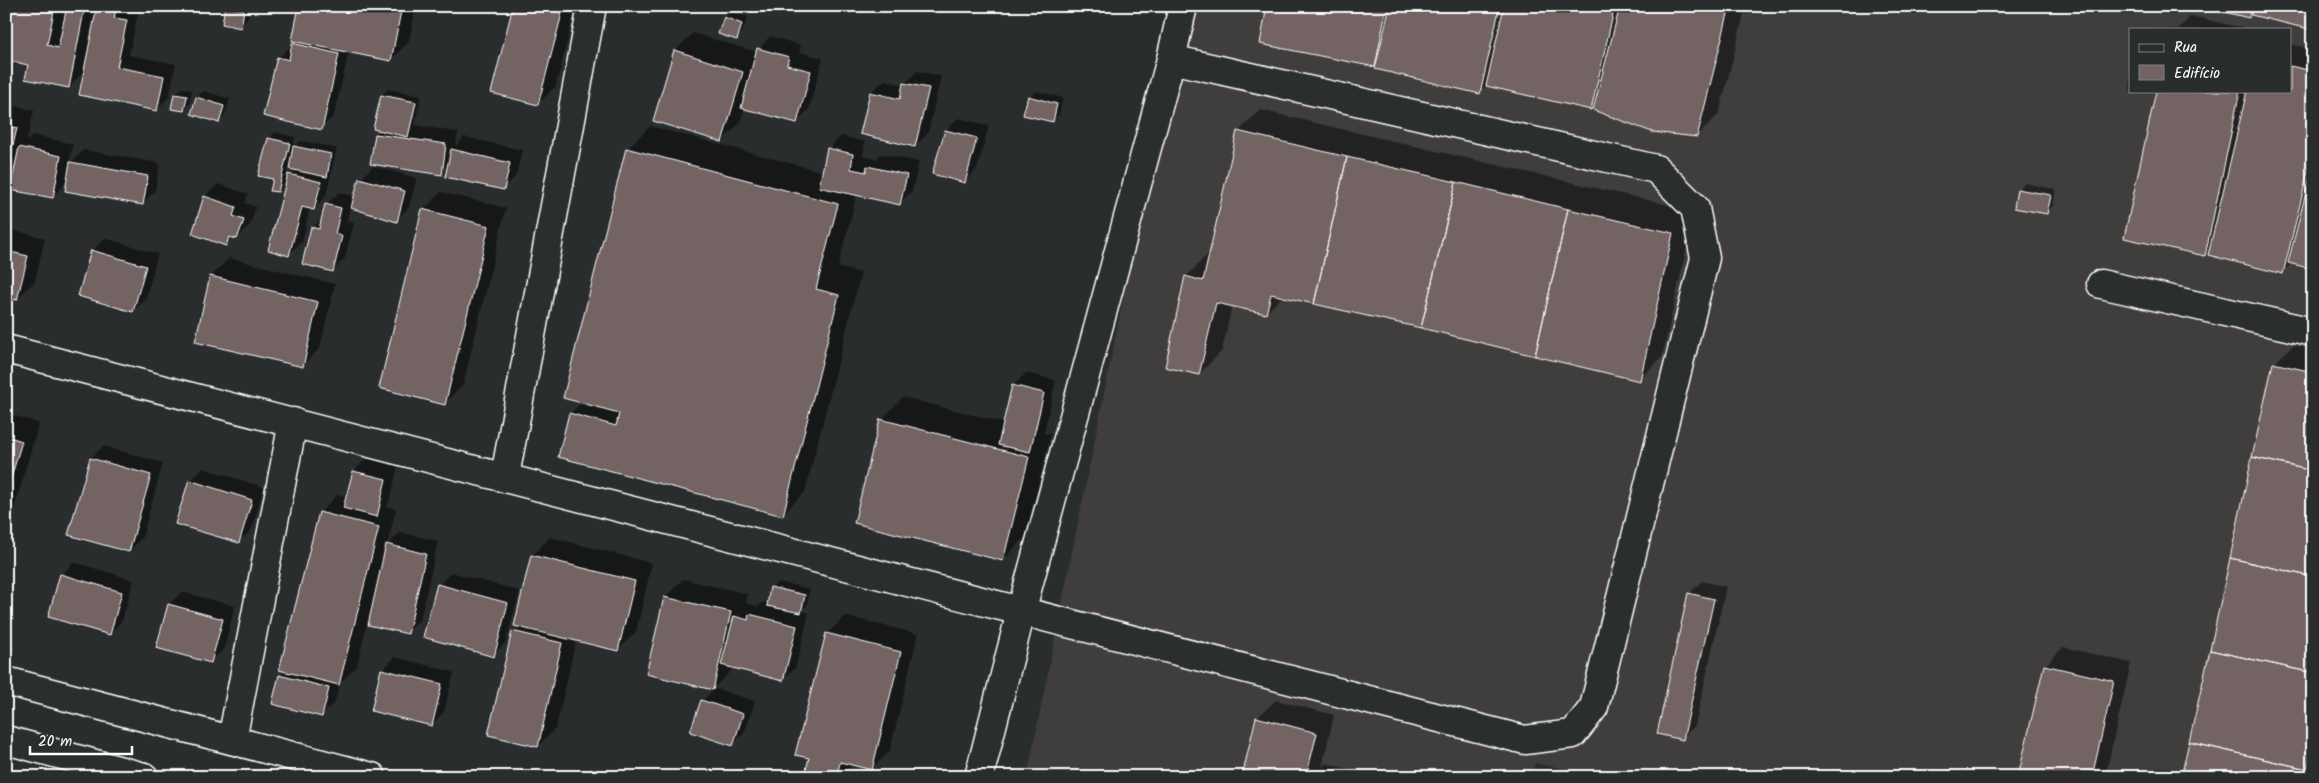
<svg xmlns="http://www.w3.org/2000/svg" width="2319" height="783" font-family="Kalam,sans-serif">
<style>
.built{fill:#403e3e;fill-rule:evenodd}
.shadow{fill:#0007;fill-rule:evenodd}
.building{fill:#736463;stroke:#fff}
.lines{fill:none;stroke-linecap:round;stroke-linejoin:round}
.minor-casing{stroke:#fff;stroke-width:31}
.highway-casing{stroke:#fff;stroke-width:31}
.minor{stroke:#2a2d2e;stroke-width:28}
.highway{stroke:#2a2d2e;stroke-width:28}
</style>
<rect width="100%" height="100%" fill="#2a2d2e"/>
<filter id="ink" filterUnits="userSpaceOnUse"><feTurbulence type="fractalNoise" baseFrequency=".02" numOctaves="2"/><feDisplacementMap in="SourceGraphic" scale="10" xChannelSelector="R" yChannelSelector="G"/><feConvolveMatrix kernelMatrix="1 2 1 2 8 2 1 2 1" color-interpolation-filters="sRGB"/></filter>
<g filter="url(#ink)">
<path class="built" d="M 1182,6 L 2313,6 L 2313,777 L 1604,777 L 1535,763 L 1530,777 L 1027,777 ZM 2130,29 L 2290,29 L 2290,91 L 2130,91 Z"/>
<path class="shadow" d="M 6,6 L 139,8 L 129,55 L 176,64 L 169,97 L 156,110 L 85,70 L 69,87 L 30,64 Z
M 226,6 L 250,6 L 247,20 L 241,26 Z
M 301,6 L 416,6 L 409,42 L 391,60 L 349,51 L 334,116 L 321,128 L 278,58 L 297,40 Z
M 514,6 L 576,6 L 556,86 L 538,104 Z
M 1268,6 L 1746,6 L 1719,114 L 1697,136 L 1597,103 L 1591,109 L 1487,85 L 1479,93 L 1378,62 L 1375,66 Z
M 731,12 L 748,17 L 742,33 L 736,39 L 725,18 Z
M 2191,16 L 2247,29 L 2178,29 Z
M 693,33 L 757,52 L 770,36 L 801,45 L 799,52 L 823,58 L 809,109 L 797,122 L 745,107 L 740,123 L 722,141 L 675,51 Z
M 2290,44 L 2313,49 L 2313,268 L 2292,263 L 2283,272 L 2210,249 L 2205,255 L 2157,91 L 2290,91 Z
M 917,71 L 941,76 L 928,133 L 915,146 L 871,92 L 884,80 L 904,85 Z
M 182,88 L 192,90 L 190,103 L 184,110 L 175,95 Z
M 388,89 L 421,96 L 415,125 L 458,132 L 456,146 L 464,137 L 522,150 L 516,176 L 503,189 L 448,167 L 441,173 L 372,163 L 376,134 L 380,130 L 375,128 L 382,95 Z
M 204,91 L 230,99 L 225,115 L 219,121 L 193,113 L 197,97 Z
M 1036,91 L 1063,98 L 1059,114 L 1052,121 L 1029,97 Z
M 6,104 L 34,110 L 27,141 L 33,135 L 73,144 L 69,164 L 84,150 L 160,163 L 155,191 L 143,203 L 68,181 L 52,197 L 16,189 L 7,229 L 45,238 L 35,281 L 17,299 L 6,296 Z
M 1260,110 L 1695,211 L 1662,357 L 1640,379 L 1283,296 L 1266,313 L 1232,305 L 1222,351 L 1199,374 L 1186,277 L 1208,254 L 1210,255 L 1238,132 Z
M 958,118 L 989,126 L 977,169 L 965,182 L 946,130 Z
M 650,126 L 824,172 L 828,149 L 841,136 L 865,142 L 863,156 L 876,159 L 881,154 L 919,162 L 912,191 L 900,203 L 857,194 L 838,267 L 861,273 L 805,492 L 783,514 L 570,414 L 582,402 L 627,149 Z
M 275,132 L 295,137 L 293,148 L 301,141 L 337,148 L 326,196 L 314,209 L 310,208 L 302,242 L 289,254 L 287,182 L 278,191 L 269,139 ZM 288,168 L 294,169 L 289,174 L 287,181 L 285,181 Z
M 373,166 L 417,178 L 409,207 L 396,220 L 350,207 L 347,221 L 354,223 L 345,258 L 333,271 L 313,228 L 323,217 L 326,205 L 339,192 L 353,196 L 351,204 L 353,204 L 361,179 Z
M 2024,183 L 2056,189 L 2053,206 L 2046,212 L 2018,190 Z
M 218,184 L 248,194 L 245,203 L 256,207 L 250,225 L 237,238 L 233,237 L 226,244 L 205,196 Z
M 441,192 L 506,208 L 463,385 L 445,403 L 423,210 Z
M 105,238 L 158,254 L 146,298 L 133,311 L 92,251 Z
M 229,258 L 335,284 L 320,348 L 302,366 L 211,276 Z
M 2293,345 L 2313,350 L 2313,777 L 2183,777 L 2274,364 Z
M 1026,373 L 1056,380 L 1044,433 L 1051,434 L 1025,537 L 1003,560 L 881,420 L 903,397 L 1005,423 L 1013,386 Z
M 6,413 L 39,423 L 6,536 Z
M 103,446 L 163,463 L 142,538 L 129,551 L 91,458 Z
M 366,459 L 398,466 L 389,503 L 386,506 L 396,509 L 387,546 L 400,532 L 438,541 L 420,620 L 407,632 L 369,615 L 357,666 L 340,683 L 335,702 L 322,715 L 280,676 L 286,670 L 320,513 L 338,494 L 348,497 L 354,471 Z
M 203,468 L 264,487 L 252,529 L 239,542 L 190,481 Z
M 550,537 L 652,563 L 636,632 L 618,650 L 576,640 L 556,728 L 538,746 L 514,632 L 520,626 L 532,556 Z
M 74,562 L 134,580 L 122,621 L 109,634 L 61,575 Z
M 451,572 L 520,591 L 506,642 L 493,655 L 439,585 Z
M 683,579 L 748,594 L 746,603 L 758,607 L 763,602 L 768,603 L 772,588 L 778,582 L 810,589 L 807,606 L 801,611 L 809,613 L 796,667 L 783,679 L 732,666 L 731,671 L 714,688 L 755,701 L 745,732 L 733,744 L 702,701 L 714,689 L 648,673 L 665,597 Z
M 1702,581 L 1726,587 L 1695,726 L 1682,738 L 1689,594 Z
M 182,592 L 235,606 L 224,649 L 211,661 L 158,647 L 169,604 Z
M 845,616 L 918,634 L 890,751 L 871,769 L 852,764 L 842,777 L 805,777 L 810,757 L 827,634 Z
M 2063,647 L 2131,663 L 2105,777 L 2020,777 L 2045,666 Z
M 395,657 L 454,672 L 444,712 L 432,725 L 382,670 Z
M 1276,700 L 1334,715 L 1322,767 L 1326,763 L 1358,772 L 1356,777 L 1243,777 L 1257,718 Z"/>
<path class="building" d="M 6,6 L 55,6 L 47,45 L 58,48 L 67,6 L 85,6 L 69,88 L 25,79 L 28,65 L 6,60 Z
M 97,6 L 117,6 L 114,18 L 127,20 L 117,67 L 164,76 L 157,111 L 79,95 Z
M 225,6 L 244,10 L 241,28 L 222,24 Z
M 299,6 L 402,6 L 391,61 L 292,41 Z
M 513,6 L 564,6 L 538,105 L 491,93 Z
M 1267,6 L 1387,6 L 1375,67 L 1260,44 Z
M 1390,6 L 1500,6 L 1480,94 L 1375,69 Z
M 1504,6 L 1615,6 L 1591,110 L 1486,86 Z
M 1620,6 L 1730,6 L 1697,137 L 1652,132 L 1593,110 Z
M 2199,6 L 2252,6 L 2249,18 Z
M 2253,6 L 2313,6 L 2313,30 L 2251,15 Z
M 724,17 L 742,24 L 737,40 L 718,34 Z
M 292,43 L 339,54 L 322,130 L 263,116 L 277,57 L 289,60 Z
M 757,48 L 789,57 L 787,65 L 811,71 L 797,123 L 741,108 Z
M 674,50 L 743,72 L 722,142 L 653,121 Z
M 2290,66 L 2313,71 L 2313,151 L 2283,274 L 2208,255 L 2247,91 L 2290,91 Z
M 903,83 L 929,88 L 915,147 L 860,134 L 870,92 L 900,99 Z
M 2156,91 L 2240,91 L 2205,256 L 2124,238 Z
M 174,94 L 187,96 L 184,111 L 171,109 Z
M 381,95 L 416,102 L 408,137 L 373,129 Z
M 1028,96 L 1057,104 L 1053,122 L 1023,115 Z
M 196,97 L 224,106 L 219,123 L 191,114 Z
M 6,126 L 17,128 L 6,175 Z
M 945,130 L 977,138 L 965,183 L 932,174 Z
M 1237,131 L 1347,157 L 1314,304 L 1271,294 L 1266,314 L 1216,303 L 1199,375 L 1165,367 L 1185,276 L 1203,281 Z
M 375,134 L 446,144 L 442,175 L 370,164 Z
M 268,138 L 290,143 L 278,192 L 270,191 L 273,179 L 258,176 Z
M 293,146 L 331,154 L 327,177 L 289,169 Z
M 19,147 L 61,156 L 53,198 L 10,190 Z
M 626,148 L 838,204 L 816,289 L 839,295 L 783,516 L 558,457 L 569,413 L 616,426 L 619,413 L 563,398 Z
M 827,148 L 853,154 L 851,169 L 866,172 L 867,166 L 907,175 L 900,205 L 819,187 Z
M 451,149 L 510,163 L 504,190 L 445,177 Z
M 1347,157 L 1456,182 L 1421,328 L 1314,304 Z
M 70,162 L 148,176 L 143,205 L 65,191 Z
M 2313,164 L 2313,269 L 2288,263 Z
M 288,174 L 321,182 L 314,210 L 302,207 L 289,256 L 268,250 Z
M 359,178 L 405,191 L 397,222 L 351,208 Z
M 1456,182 L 1568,209 L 1535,356 L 1421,328 Z
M 2017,189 L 2051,195 L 2047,214 L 2014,208 Z
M 204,196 L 236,207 L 233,216 L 244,220 L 237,239 L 229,237 L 226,246 L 192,234 Z
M 325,204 L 341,208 L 335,234 L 342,236 L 333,272 L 302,264 L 311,227 L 319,229 Z
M 422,209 L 489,226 L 445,405 L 379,388 Z
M 1568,209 L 1673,233 L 1640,381 L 1535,356 Z
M 91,250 L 146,266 L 133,312 L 78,296 Z
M 6,251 L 28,256 L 17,300 L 6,298 Z
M 210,276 L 318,302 L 303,367 L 195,342 Z
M 2273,363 L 2313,372 L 2313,471 L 2252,457 Z
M 1012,385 L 1044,393 L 1030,452 L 998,445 Z
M 880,419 L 1029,457 L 1003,561 L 854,523 Z
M 6,436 L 22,441 L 6,495 Z
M 2252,457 L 2313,471 L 2313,577 L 2230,558 Z
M 90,458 L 151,475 L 129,552 L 68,535 Z
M 353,471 L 386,479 L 377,517 L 343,508 Z
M 189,480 L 252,500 L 239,543 L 175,524 Z
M 319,512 L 379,527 L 339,685 L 279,670 Z
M 386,544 L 426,554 L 408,634 L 368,625 Z
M 531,555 L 635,581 L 618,651 L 514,626 Z
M 2230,558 L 2313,577 L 2313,673 L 2210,650 Z
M 60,574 L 122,592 L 110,635 L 48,617 Z
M 437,584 L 508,603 L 494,657 L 423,637 Z
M 770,587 L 805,595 L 801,613 L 767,606 Z
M 1688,593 L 1714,599 L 1683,740 L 1657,734 Z
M 664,597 L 731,612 L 713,690 L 646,674 Z
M 168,604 L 223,619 L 211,663 L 156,648 Z
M 749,614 L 797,626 L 783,681 L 721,665 L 734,616 L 748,620 Z
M 512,631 L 562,643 L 538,747 L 488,735 Z
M 826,633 L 901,652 L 872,770 L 840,762 L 837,777 L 804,777 L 809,758 L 795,755 Z
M 2210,650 L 2313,673 L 2313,746 L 2307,769 L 2189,742 Z
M 2044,665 L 2114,681 L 2092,777 L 2018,777 Z
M 381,669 L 442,684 L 432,726 L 371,711 Z
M 279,675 L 329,688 L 322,717 L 272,704 Z
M 701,700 L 743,714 L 733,746 L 690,732 Z
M 1256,717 L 1317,733 L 1306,777 L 1242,777 Z
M 2189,742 L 2307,769 L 2306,777 L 2181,777 Z"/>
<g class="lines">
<defs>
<path id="minor" d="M 2101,284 L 2313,332
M 6,349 C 513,479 1018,612 1525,740 L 1573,734 L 1594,707 L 1705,258 L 1695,208 L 1656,169 L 1171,59
M 505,476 L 592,6
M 232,740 L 293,422
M 979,777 L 1021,612 L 1171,59 L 1183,6"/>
<path id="highway" d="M 6,681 L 372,777
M 6,740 L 144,777"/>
</defs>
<use href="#minor" class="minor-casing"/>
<use href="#highway" class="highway-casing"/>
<use href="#minor" class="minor"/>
<use href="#highway" class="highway"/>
</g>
</g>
<rect width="2319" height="783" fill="none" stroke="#2a2d2e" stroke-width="25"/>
<rect x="12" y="12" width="2294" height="758" fill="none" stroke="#fff" stroke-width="2" filter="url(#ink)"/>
<rect x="2129" y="28" width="162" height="65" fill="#2a2d2e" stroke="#7f8182"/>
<rect x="2139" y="44" width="25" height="8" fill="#2a2d2e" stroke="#7f8182"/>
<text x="2174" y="52" font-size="15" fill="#ffffff">Rua</text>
<rect x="2139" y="65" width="25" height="15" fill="#736463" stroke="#7f8182"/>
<text x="2174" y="78" font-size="15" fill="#ffffff">Edifício</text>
<path d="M30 746v8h102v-8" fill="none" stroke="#ffffff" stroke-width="2.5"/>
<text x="38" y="746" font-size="15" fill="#ffffff" stroke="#2a2d2e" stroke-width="4" paint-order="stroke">20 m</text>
</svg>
